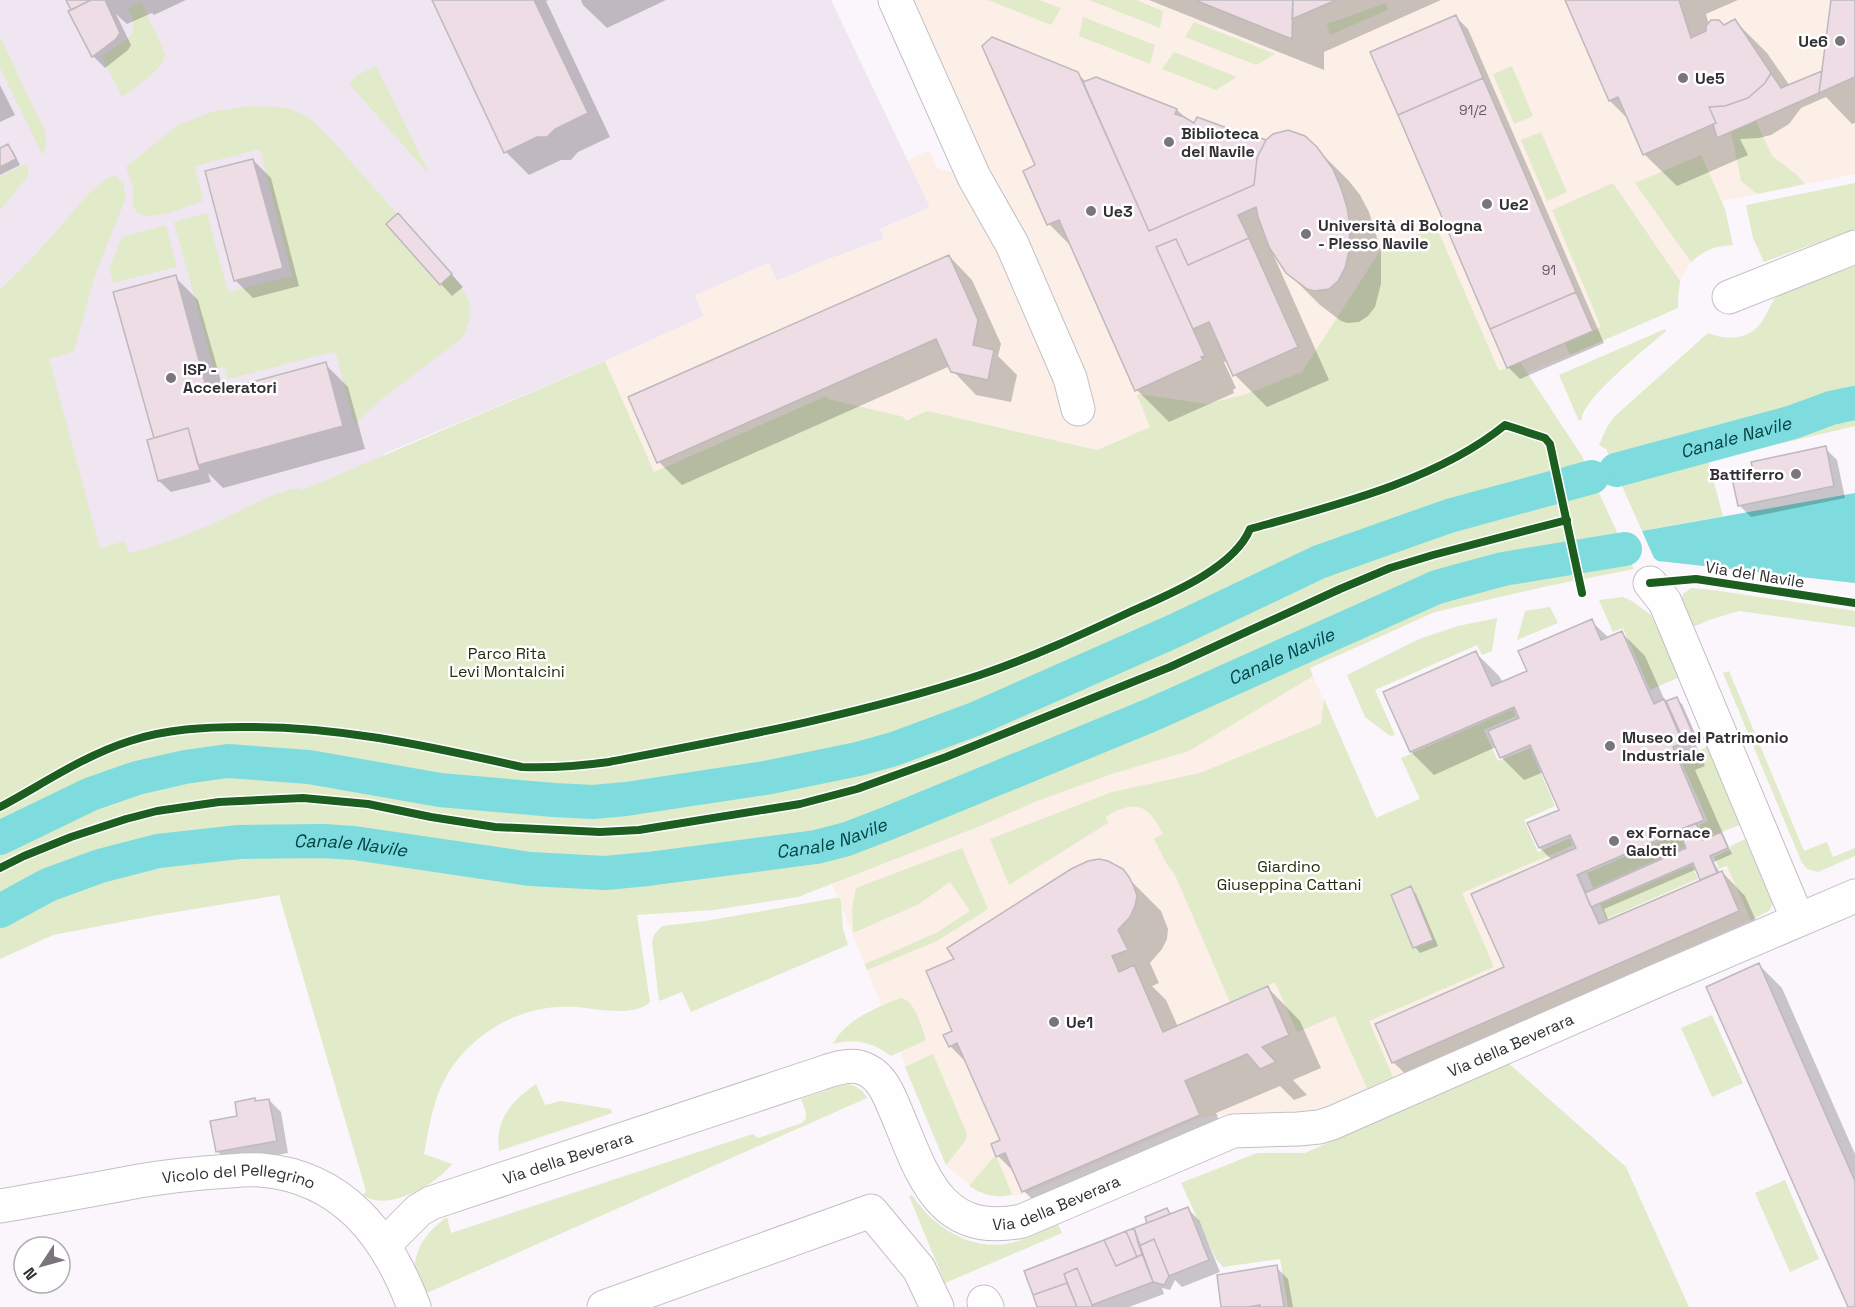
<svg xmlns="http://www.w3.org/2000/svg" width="1855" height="1307" font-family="'Space Grotesk',sans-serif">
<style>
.built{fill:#efe6f1}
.education{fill:#fbefe8}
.green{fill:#e1eac9}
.water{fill:#7edcde}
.shadow{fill:#0003;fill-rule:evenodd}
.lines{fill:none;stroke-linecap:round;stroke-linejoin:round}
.canal{stroke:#7edcde;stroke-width:34}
.building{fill:#eedde5;stroke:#bdb9bc;stroke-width:1.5}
.minor-casing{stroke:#c3c0c4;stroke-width:35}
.minor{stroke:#fefeff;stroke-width:33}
.cycleway-casing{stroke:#fff;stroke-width:11}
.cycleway{stroke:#1b5e20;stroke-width:8}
.poi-dot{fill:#79757a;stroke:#fff;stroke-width:2}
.labels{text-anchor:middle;stroke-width:5;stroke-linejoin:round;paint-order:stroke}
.number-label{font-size:14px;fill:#625b60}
.poi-label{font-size:16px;font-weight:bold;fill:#333034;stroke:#fff;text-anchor:start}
.street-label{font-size:16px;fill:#333034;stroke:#fff}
.park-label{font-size:16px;fill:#252e09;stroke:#fff}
.water-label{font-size:18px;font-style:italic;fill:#024344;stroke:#fff}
</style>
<rect width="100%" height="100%" fill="#fbf6fc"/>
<path class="built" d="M 0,0 L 831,0 L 930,207 L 881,229 L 884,239 L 826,260 L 777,281 L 768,263 L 695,296 L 704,316 L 605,361 L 386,453 L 0,731 Z"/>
<path class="education" d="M 895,0 L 1855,0 L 1855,174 L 1722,201 L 1733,245 L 1713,248 L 1700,254 L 1691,262 L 1680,281 L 1678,297 L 1678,308 L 1454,404 L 1150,427 L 1097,450 L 1009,430 L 906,421 L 828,399 L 826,396 L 653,472 L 605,361 L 704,316 L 695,295 L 769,263 L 777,281 L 826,260 L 883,239 L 880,229 L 930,207 L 908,160 L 929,150 L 938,169 L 973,176 Z
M 1313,676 L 1376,818 L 1441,789 L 1434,905 L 1567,847 L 1600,922 L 1728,868 L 1773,902 L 1772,907 L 1764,914 L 1333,1104 L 1312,1111 L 1237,1113 L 1200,1118 L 1023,1195 L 994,1196 L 976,1191 L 946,1165 L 832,884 L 983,825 L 1037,801 L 1112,774 L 1189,751 Z"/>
<path class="green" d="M 988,0 L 1039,0 L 1061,8 L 1051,25 Z
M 1089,0 L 1136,0 L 1163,11 L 1160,28 Z
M 141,2 L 165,53 C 165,69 134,88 122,97 L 102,57 L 131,36 L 134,22 L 128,9 Z
M 1386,3 L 1388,10 L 1330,35 L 1327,24 Z
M 1083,17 L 1155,45 L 1150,64 L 1079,36 Z
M 1194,22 L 1275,54 L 1256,65 L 1185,37 Z
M 0,37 L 45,131 L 46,144 L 43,156 L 0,68 Z
M 1174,52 L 1237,77 L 1216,90 L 1162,69 Z
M 376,66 L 428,171 L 427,172 L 351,86 L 350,83 L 356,76 Z
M 1512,66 L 1533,116 L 1514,124 L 1493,74 Z
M 253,106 L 289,108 L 308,117 L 330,138 L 397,214 L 386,225 L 439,285 L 451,275 C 471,298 477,309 462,338 L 374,405 L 356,423 L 354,422 L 336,354 L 333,352 L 228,379 L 225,367 L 214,369 L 174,222 L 207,213 L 228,292 L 292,276 L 260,149 L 195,166 L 203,201 C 188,206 157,219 142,215 C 137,214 135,209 132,205 L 134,190 L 126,167 L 178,125 L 215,111 Z
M 1756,121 L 1772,156 L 1797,175 L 1805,184 L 1757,194 L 1741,181 L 1731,132 Z
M 1541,132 L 1567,192 L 1547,201 L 1521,140 Z
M 1701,155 L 1725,209 L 1733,245 C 1716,245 1703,251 1691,262 L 1635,183 Z
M 26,164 L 29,172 L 28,176 L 0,210 L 0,176 Z
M 115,175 L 123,184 L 126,197 L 95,275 L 74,351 L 49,359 L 100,548 L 125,541 L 128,553 C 166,545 204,528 238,512 C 261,501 273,493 299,488 L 303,490 L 605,361 L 654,472 L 826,396 L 828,399 L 904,417 L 906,421 L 927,411 L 1097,450 L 1150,427 L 1137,395 L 1140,394 L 1206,404 L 1244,395 L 1302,372 L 1380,251 L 1436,226 L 1499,371 L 1520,362 L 1582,456 L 1634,569 L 1543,587 L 1435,612 L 1310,668 L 1313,676 L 1189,751 L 1112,774 L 1037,801 L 983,825 L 798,897 L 713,910 L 637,915 L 650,1002 C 633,1018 595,1008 574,1007 C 524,1003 472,1032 447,1075 C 433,1099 429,1127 424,1154 L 452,1164 C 437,1184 387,1213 363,1195 L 366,1191 L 279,895 L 152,916 L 53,935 L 0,959 L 0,289 C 20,272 38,252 55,233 C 73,213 90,186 115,175 Z
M 1613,183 L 1680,281 L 1678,297 L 1678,308 L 1570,355 L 1565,343 L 1601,327 L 1552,210 Z
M 1855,183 L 1855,229 L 1764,262 L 1753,238 L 1746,205 Z
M 166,225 L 177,267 L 113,283 L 109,268 L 122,237 Z
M 1855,266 L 1855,392 L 1832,400 L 1805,406 L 1793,412 L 1613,464 L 1606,449 L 1599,445 L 1607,427 L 1615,416 L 1708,333 C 1727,341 1751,340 1763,320 C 1768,312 1771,303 1777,295 Z
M 1665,329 L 1666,331 C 1649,346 1582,399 1582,419 L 1579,421 L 1559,375 Z
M 1855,413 L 1855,426 L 1708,461 L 1723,516 L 1642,531 L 1619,479 L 1671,467 L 1720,451 L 1738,450 L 1810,427 L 1828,419 Z
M 1691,588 L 1713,590 L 1855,611 L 1855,627 L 1739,611 L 1712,619 L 1693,627 L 1691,625 L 1682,599 L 1683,594 Z
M 1623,597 L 1632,601 L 1651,615 L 1680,677 L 1650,690 L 1623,628 L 1613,632 L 1599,600 Z
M 1550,607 L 1558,623 L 1517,640 L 1525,611 Z
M 1497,618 L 1492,651 L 1482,655 L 1477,645 L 1375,690 L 1395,735 L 1390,736 L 1365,717 L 1347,675 L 1419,639 L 1458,626 Z
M 1729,671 L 1804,851 L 1827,842 L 1833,857 L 1855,848 L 1855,856 L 1818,872 L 1807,869 L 1802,863 L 1723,673 Z
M 1324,699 L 1376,818 L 1420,799 L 1401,758 L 1513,709 L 1516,716 L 1484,730 L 1498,761 L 1530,748 L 1555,806 L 1524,820 L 1538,852 L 1570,838 L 1573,845 L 1462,893 L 1494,967 L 1369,1021 L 1393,1077 L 1367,1088 L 1335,1016 L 1297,1032 L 1275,982 L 1230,1002 L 1175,875 L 1166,863 L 1154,839 L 1163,834 C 1149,804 1134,799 1106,817 L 1108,823 L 1009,885 L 990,839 L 1112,792 L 1200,773 L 1317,725 L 1321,724 Z
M 1709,746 L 1743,824 L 1705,838 L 1699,825 L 1708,821 L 1680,759 Z
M 1678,833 L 1685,847 L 1593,888 L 1587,873 Z
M 1748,838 L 1772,897 L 1773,902 L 1770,910 L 1751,920 L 1727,866 L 1719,869 L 1714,857 L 1731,849 L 1730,846 Z
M 962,848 L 988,909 L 937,941 L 867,970 L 865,964 L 936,933 L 970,911 L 950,882 L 919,904 L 853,933 L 852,909 L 856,888 Z
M 1692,865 L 1698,879 L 1606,919 L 1600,904 Z
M 836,898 L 839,898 L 841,901 L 843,929 L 848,945 L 691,1012 L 682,992 L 659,1001 L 652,942 L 654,935 L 662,926 L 705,921 Z
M 901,998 C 916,1002 921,1026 926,1040 L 891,1056 C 872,1042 855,1038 833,1044 C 845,1020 877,1007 901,998 Z
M 1712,1015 L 1743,1083 L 1712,1097 L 1681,1028 Z
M 933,1054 L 967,1134 L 965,1141 L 946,1165 L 905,1067 Z
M 1508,1063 L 1626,1167 L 1689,1307 L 1288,1307 L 1280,1259 L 1223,1267 L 1216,1259 L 1181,1183 L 1257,1153 L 1305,1153 Z
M 536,1084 L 545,1105 L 561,1101 L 611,1109 L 612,1113 L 499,1151 C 495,1120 511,1101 536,1084 Z
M 849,1084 C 858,1087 863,1090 867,1098 L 420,1296 C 418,1288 416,1280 415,1273 C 413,1248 429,1230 447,1217 L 451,1233 L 753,1134 L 758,1138 L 802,1123 C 810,1117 804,1107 801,1099 L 839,1086 Z
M 993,1158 L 997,1158 L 1012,1194 C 999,1200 981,1194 969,1186 Z
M 1785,1180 L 1819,1259 L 1790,1272 L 1755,1193 Z
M 912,1195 C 933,1227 971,1252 1011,1243 C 1027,1239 1043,1231 1058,1224 L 1062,1233 L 945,1283 L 909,1196 Z"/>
<path class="water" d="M 1855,493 L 1855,583 L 1658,561 L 1654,558 L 1642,531 Z"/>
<path class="shadow" d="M 68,0 L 186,0 L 154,15 L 152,13 L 127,24 L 116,14 L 131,45 L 128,50 L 105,68 L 93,56 L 70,12 L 73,10 Z
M 433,0 L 549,0 L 546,1 L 610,137 L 578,152 L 571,160 L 561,160 L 529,175 L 506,152 Z
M 581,0 L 666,0 L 607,28 L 583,5 Z
M 1149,0 L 1441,0 L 1324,52 L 1324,70 Z
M 1567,0 L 1738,0 L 1706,14 L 1709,25 L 1724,27 L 1735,21 L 1767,53 L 1790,86 L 1823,74 L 1833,0 L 1855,0 L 1855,123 L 1852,124 L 1826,97 L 1801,108 L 1789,124 L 1771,135 L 1759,138 L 1740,139 L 1748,155 L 1677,186 L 1644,154 L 1629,120 L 1610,101 Z
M 1456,17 L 1468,29 L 1604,343 L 1520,379 L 1508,367 Z
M 1077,73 L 1086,82 L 1096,78 L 1177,110 L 1195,126 L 1267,142 L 1316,148 L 1349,181 L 1360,195 L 1369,212 L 1381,251 L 1381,284 L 1375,307 L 1368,316 L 1359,322 L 1347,323 L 1341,321 L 1320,305 L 1287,272 L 1274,253 L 1273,254 L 1329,380 L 1267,407 L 1235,375 L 1228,360 L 1224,362 L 1236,388 L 1233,390 L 1234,393 L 1169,422 L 1137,390 L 1074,249 L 1049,224 L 1037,166 Z
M 0,85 L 15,115 L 0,122 Z
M 8,146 L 13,151 L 20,165 L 0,175 L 0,150 Z
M 253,160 L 271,178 L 299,286 L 253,298 L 235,280 Z
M 410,227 L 463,287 L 452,296 L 441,284 Z
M 949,256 L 972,280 L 1001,344 L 998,356 L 1017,375 L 1011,402 L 976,395 L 953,371 L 950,366 L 682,485 L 659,462 Z
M 175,277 L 198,300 L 224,392 L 325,364 L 348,387 L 365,449 L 223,488 L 208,473 L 211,482 L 171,492 L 159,481 L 155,439 Z
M 1825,448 L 1837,460 L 1845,498 L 1751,517 L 1739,505 L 1755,471 Z
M 1591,621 L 1609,638 L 1622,633 L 1645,656 L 1666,703 L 1676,699 L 1682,704 L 1698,740 L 1694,741 L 1705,766 L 1695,770 L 1732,854 L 1714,862 L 1720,873 L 1722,872 L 1745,896 L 1762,934 L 1417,1085 L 1393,1062 L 1506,968 L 1552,860 L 1540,848 L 1529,824 L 1561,810 L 1544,772 L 1524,780 L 1501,757 L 1496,747 L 1434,775 L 1411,752 L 1476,653 L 1499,676 L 1503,683 L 1529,672 ZM 1697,869 L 1703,881 L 1609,922 L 1604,909 Z
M 1115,865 L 1161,911 L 1168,929 L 1167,939 L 1162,949 L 1150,963 L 1159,983 L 1152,986 L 1166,1000 L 1178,1027 L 1268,988 L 1300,1021 L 1321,1068 L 1293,1080 L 1307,1095 L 1294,1100 L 1280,1086 L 1216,1113 L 1231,1148 L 1056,1224 L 1024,1191 L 1016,1174 L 998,1156 L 1002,1141 L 969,1065 L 950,1046 L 954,1032 L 956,960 Z
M 1411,888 L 1416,894 L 1438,946 L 1420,953 L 1415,947 L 1393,896 Z
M 1759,965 L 1782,988 L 1855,1154 L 1855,1307 L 1850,1307 Z
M 254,1100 L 257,1102 L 269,1100 L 281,1112 L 288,1153 L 229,1163 L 217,1151 L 239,1118 Z
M 1187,1208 L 1199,1220 L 1220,1272 L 1182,1287 L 1175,1280 L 1170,1290 L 1162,1288 L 1164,1294 L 1129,1307 L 1039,1307 L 1026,1272 L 1149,1224 L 1167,1210 L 1172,1214 Z
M 1276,1267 L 1288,1279 L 1293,1307 L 1223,1307 Z"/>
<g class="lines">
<g class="canal">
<path id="s1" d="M 1616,470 L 1793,422 L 1831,408 L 1855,403"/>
<path d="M 0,838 L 91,794 L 137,778 L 185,767 L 228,761 L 309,767 L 440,790 L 554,800 L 593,802 L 626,799 L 765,778 L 858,759 L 894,749 L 975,719 L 1174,631 L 1319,562 L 1449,516 L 1592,477"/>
<path id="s2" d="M 0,911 L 48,885 L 100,866 L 158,851 L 239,842 L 323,841 L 354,843 L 530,869 L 605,873 L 648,869 L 816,847 L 847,839 L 891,822 L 1151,715 L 1437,587 L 1503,569 L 1625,549"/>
</g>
</g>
<path class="building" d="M 66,0 L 91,0 L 71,10 Z
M 91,0 L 105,0 L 120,33 L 116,39 L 92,57 L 68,11 Z
M 432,0 L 534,0 L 588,113 L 555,129 L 547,137 L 537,137 L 504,153 Z
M 1195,0 L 1293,0 L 1292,39 L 1237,17 Z
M 1293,0 L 1336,0 L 1292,19 Z
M 1565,0 L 1679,0 L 1691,38 L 1706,31 L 1706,26 L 1711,20 L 1719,20 L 1724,25 L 1735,19 L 1771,73 L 1765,83 L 1748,98 L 1725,106 L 1709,107 L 1716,123 L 1643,155 L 1618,97 L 1609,101 Z
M 1831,0 L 1855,0 L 1855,77 L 1819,93 Z
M 1456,15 L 1483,78 L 1398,115 L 1370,52 Z
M 992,37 L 1078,72 L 1149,231 L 1254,185 L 1257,158 L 1266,140 L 1273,134 L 1288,130 L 1305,136 L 1317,147 L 1333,169 L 1341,188 L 1347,207 L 1350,226 L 1349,251 L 1345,268 L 1338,281 L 1329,289 L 1314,291 L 1307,289 L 1286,273 L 1269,247 L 1258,217 L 1256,207 L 1238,215 L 1249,238 L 1188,265 L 1176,239 L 1156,247 L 1205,356 L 1201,357 L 1203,360 L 1135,391 L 1059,220 L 1047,225 L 1023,171 L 1035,165 L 982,46 Z
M 1822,71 L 1819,93 L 1717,138 L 1713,124 L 1716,123 L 1709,107 L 1725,106 L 1748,98 L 1765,83 L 1771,73 L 1781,88 Z
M 1096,77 L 1177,109 L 1175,114 L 1184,117 L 1194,123 L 1197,117 L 1238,132 L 1239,130 L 1266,140 L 1257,158 L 1254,185 L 1149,231 L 1083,82 Z
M 1483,78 L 1576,292 L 1490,329 L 1398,115 Z
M 8,144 L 16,159 L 0,167 L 0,148 Z
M 253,159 L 283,268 L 234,281 L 205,171 Z
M 398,213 L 452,274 L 440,285 L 386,224 Z
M 1249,238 L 1298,347 L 1233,376 L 1209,322 L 1193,329 L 1156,247 L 1176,239 L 1188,265 Z
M 949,255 L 978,320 L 973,345 L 994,350 L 988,380 L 951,372 L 936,339 L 657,463 L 628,397 Z
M 176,275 L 208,394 L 326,362 L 343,426 L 198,465 L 188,428 L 154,438 L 113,292 Z
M 1576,292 L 1593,331 L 1507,368 L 1490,329 Z
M 188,428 L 200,470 L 158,481 L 147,440 Z
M 1826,446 L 1834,486 L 1738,506 L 1731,474 L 1753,470 L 1751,462 Z
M 1592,619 L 1601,640 L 1622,631 L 1654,704 L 1664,699 L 1683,743 L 1673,747 L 1704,820 L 1577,875 L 1599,924 L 1722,871 L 1739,911 L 1392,1063 L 1375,1024 L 1504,967 L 1471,894 L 1576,848 L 1570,835 L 1539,848 L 1527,823 L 1559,810 L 1530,745 L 1500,758 L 1488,731 L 1519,718 L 1514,707 L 1410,752 L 1383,692 L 1476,651 L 1492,686 L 1527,671 L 1518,651 Z
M 1677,697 L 1693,734 L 1683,739 L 1666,701 Z
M 1696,823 L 1703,840 L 1721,832 L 1725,841 L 1728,848 L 1710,856 L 1717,873 L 1700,880 L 1693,863 L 1591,907 L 1585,893 L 1686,848 L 1679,830 Z
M 1099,859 L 1108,861 L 1123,869 L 1129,877 L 1134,887 L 1137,896 L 1135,906 L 1130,917 L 1118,930 L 1128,950 L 1112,956 L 1119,972 L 1134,965 L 1163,1032 L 1268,986 L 1289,1035 L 1262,1047 L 1276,1062 L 1260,1069 L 1247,1054 L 1185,1081 L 1200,1115 L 1022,1192 L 1005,1153 L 996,1157 L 991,1144 L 1000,1140 L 957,1043 L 949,1047 L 943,1035 L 952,1031 L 926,971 L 954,959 L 947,948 L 1071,869 L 1088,861 Z
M 1411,886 L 1433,940 L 1413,948 L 1391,895 Z
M 1759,963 L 1855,1181 L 1855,1307 L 1848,1307 L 1706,987 Z
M 255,1098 L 255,1101 L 269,1099 L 277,1141 L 216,1152 L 210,1121 L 237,1116 L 235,1102 Z
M 1188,1207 L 1209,1260 L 1169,1276 L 1154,1239 L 1139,1246 L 1134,1228 Z
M 1167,1208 L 1170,1214 L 1147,1223 L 1145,1217 Z
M 1134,1228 L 1143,1254 L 1137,1257 L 1126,1231 Z
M 1126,1231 L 1137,1257 L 1116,1266 L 1104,1240 Z
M 1154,1239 L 1169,1276 L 1164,1285 L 1153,1282 L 1139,1246 Z
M 1104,1240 L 1116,1266 L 1143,1254 L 1153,1282 L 1092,1305 L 1077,1268 L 1064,1274 L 1067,1283 L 1033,1295 L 1024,1271 Z
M 1277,1265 L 1284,1307 L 1260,1307 L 1260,1305 L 1248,1307 L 1221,1307 L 1217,1275 Z
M 1077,1268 L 1092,1305 L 1092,1307 L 1077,1307 L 1064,1274 Z
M 1067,1283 L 1077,1307 L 1037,1307 L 1033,1295 Z"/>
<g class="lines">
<defs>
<g id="minor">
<path d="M 895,0 L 974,177 L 1012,244 L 1070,378 L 1078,409"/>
<path d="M 1729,297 L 1855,247"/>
<path d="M 1650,583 L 1665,602 L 1798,920"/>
<path id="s3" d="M 0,1206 C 46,1198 93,1190 139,1181 C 169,1176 199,1173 229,1171 C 240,1170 251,1169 261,1170 C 343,1177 387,1235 414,1307"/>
<path id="s4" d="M 385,1244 L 419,1210 L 431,1203 L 819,1074 C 831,1070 846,1064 859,1067 C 879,1072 887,1090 894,1107 C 921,1169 936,1239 1022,1221 L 1233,1131 L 1298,1129 L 1319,1127 L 1332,1123 L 1663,978 L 1855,896"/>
<path d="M 984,1302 L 987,1307"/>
<path d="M 604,1307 L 871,1211 L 919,1269 L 937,1307"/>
</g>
</defs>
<use href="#minor" class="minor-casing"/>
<use href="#minor" class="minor"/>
<defs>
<path id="cycleway" d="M 1650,583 L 1696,579 L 1855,603
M 0,807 C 43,784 83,756 130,741 C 166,729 205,727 243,727 C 340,726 427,746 522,767 C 551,768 580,766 609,762 C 734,738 859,715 980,675 C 1033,657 1083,634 1134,610 C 1170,594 1234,568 1250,529 C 1333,506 1438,480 1505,425 L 1545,438 L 1550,444 L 1582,593
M 0,868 L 24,856 L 71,837 L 126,819 L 157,811 L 219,802 L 303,798 L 368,804 L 431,817 L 495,827 L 600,832 L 639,830 L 800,804 L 857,789 L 946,757 L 1170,667 L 1340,589 L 1390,568 L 1433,555 L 1567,520"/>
</defs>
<use href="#cycleway" class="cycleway-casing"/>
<use href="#cycleway" class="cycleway"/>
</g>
<g class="poi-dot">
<circle cx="1840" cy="41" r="6"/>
<circle cx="1683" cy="78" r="6"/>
<circle cx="1169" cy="142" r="6"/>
<circle cx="1487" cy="204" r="6"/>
<circle cx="1091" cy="211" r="6"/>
<circle cx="1306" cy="234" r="6"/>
<circle cx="171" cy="378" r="6"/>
<circle cx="1796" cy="474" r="6"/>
<circle cx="1610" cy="746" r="6"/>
<circle cx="1614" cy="841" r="6"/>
<circle cx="1054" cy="1022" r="6"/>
</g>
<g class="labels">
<g class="number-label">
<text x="1473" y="115">91/2</text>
<text x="1549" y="275">91</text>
</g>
<g class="poi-label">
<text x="1828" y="47" text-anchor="end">Ue6</text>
<text x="1695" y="84">Ue5</text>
<text x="1181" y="139">Biblioteca<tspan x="1181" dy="18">del Navile</tspan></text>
<text x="1499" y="210">Ue2</text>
<text x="1103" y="217">Ue3</text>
<text x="1318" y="231">Università di Bologna<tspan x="1318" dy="18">- Plesso Navile</tspan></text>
<text x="183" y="375">ISP -<tspan x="183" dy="18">Acceleratori</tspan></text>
<text x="1784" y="480" text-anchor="end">Battiferro</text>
<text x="1622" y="743">Museo del Patrimonio<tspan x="1622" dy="18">Industriale</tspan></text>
<text x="1626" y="838">ex Fornace<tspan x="1626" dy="18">Galotti</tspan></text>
<text x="1066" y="1028">Ue1</text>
</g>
<g class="street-label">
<text transform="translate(1755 574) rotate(9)" y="6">Via del Navile</text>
<text dy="6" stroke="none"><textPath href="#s4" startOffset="1284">Via della Beverara</textPath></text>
<text dy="6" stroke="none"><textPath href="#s4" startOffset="206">Via della Beverara</textPath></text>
<text dy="6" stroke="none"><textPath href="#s3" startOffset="242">Vicolo del Pellegrino</textPath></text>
<text dy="6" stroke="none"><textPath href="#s4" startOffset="798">Via della Beverara</textPath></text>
</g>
<g class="park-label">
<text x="507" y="659">Parco Rita<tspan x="507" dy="18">Levi Montalcini</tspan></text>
<text x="1289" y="872">Giardino<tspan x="1289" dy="18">Giuseppina Cattani</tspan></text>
</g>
<g class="water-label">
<text dy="6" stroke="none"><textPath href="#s1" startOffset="124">Canale Navile</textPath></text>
<text dy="6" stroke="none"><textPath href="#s2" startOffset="1335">Canale Navile</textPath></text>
<text dy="6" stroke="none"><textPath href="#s2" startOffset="849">Canale Navile</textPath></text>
<text dy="6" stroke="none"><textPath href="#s2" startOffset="363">Canale Navile</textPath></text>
</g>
</g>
<g transform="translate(42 1265) rotate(234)"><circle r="28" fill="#ffffff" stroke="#adacae" stroke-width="1.5"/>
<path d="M0-4.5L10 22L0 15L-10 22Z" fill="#79757a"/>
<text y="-9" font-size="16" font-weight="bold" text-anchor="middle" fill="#333034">N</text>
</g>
</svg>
